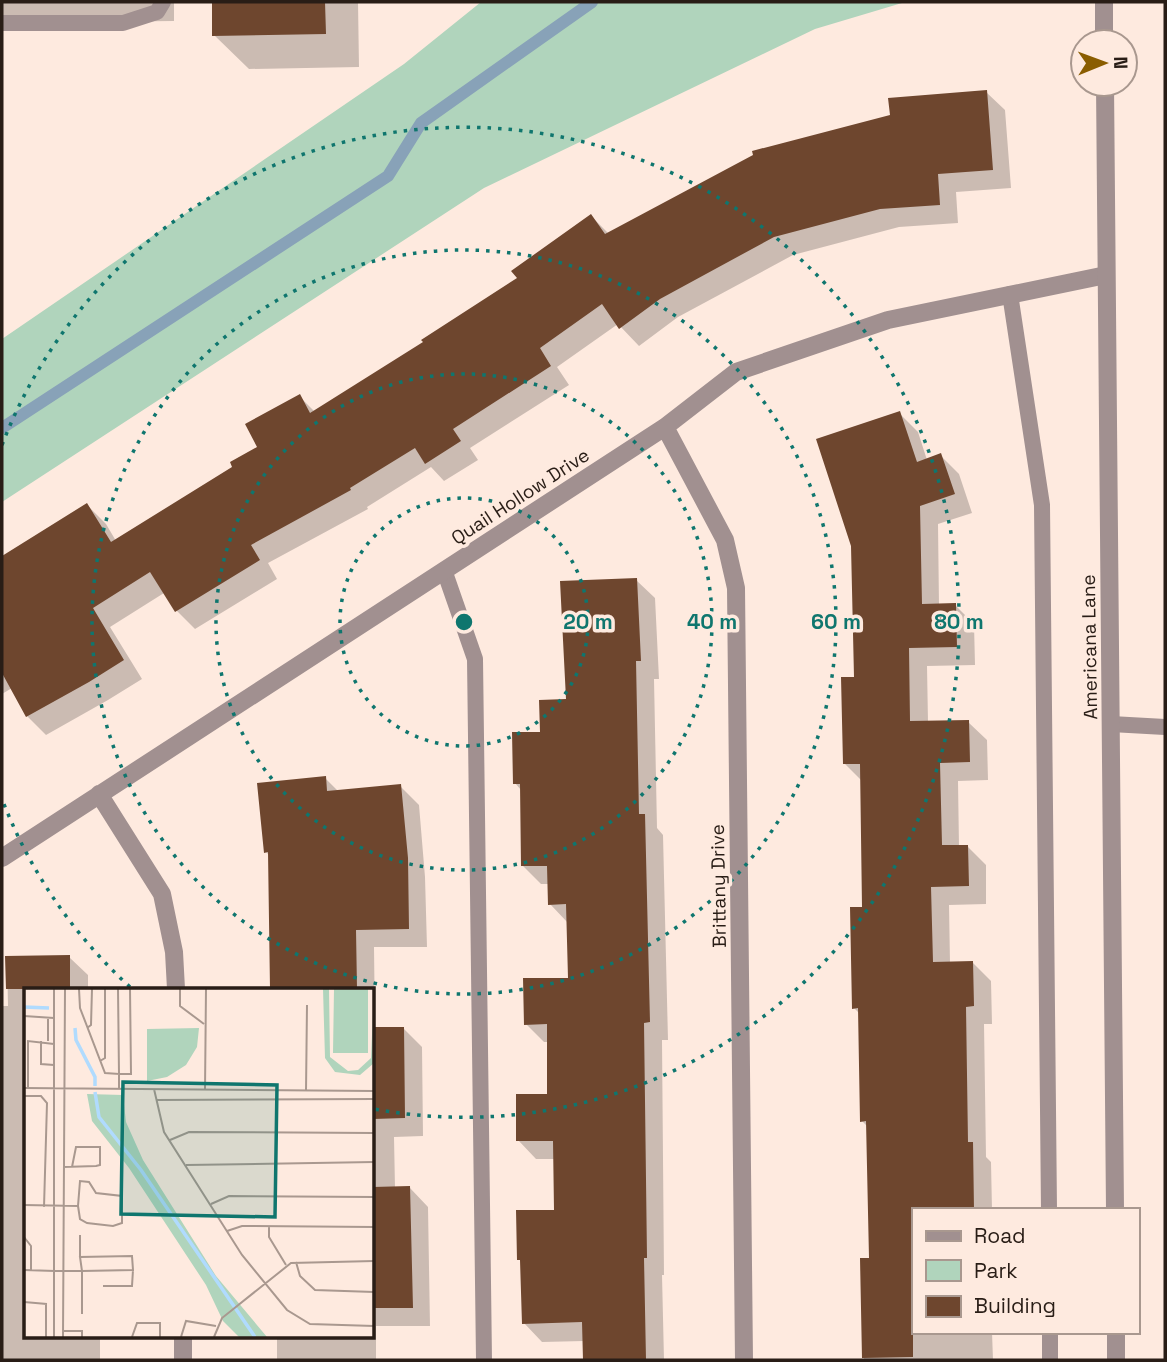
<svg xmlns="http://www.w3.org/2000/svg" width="1167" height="1362" font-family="'Space Grotesk',sans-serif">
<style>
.green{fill:#b0d4bc}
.shadow{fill:#0003}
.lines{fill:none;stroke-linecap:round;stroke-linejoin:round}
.stream{stroke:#88a2b8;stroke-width:12}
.building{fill:#6e462e}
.service{stroke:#a19090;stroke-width:16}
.minor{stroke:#a19090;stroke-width:18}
.tertiary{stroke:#a19090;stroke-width:18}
.ring{fill:none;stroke:#0f766e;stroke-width:3.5;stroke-dasharray:3.5 7}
.labels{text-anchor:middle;stroke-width:7;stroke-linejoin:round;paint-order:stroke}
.street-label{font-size:19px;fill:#291d16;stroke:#feeadf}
.inset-river{fill:none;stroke:#b0dbfe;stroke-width:3.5}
.inset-road{fill:none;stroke:#a9988f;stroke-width:2}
.view{fill:#0f766e;fill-opacity:0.15;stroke:#0f766e;stroke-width:3.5}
.inset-edge{fill:none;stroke:#291d16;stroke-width:3.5}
.centre{fill:#0f766e;stroke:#feeadf;stroke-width:3.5}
.ring-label{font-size:21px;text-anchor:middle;font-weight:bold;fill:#0f766e;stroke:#feeadf;stroke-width:7;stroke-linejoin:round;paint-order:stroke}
</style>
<rect width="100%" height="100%" fill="#feeadf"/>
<path class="green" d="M 481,2 L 963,2 L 902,3 L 815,29 L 484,188 L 2,502 L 2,339 L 404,64 Z"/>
<path class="shadow" d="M 2,2 L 174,2 L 174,21 L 2,23 Z
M 214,2 L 358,2 L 359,67 L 249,69 L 214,35 Z
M 986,92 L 1005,110 L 1011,188 L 956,192 L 958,223 L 899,227 L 793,255 L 678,317 L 639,346 L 618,324 L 557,367 L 569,385 L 470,448 L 478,460 L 444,481 L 431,467 L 367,507 L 368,509 L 268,563 L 277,579 L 195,629 L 177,611 L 164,593 L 110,627 L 142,679 L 108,700 L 46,735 L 27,716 L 12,688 L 2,694 L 2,561 L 87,505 L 106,524 L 116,541 L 234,467 L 259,448 L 299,396 L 315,412 L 425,342 L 519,279 L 591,216 L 609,234 Z
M 899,413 L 918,432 L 927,460 L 941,456 L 959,474 L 972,513 L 938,524 L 939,606 L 955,605 L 974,624 L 975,665 L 927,666 L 928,722 L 968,722 L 987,740 L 988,780 L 958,781 L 959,847 L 967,846 L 986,865 L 986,904 L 949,905 L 950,963 L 973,963 L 991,981 L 992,1024 L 984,1024 L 986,1157 L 991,1162 L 992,1210 L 913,1210 L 913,1332 L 992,1332 L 993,1360 L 864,1360 L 862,1260 L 870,1260 L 868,1127 L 862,1121 L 860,1014 L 854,1008 L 864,909 L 862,781 L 845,764 L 855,678 Z
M 636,580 L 655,598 L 659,679 L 654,679 L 657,828 L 663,835 L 668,1040 L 662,1040 L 664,1275 L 662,1275 L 664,1360 L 585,1360 L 584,1341 L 542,1342 L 524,1323 L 522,1262 L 519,1259 L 556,1212 L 555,1159 L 536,1159 L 518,1140 L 549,1096 L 549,1042 L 544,1042 L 526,1024 L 569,979 L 568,923 L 550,904 L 549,884 L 541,884 L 523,866 L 521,790 L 515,783 L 542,734 L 568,701 Z
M 325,778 L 339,792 L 400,786 L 419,805 L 425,877 L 427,947 L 374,947 L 375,1029 L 404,1029 L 422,1047 L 423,1136 L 394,1137 L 395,1188 L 410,1188 L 428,1207 L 430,1326 L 376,1326 L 376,1360 L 277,1360 L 277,1336 L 373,1336 L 373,989 L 272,989 L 270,856 L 266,852 Z
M 69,957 L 88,975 L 88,989 L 26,989 L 26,1336 L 100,1336 L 100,1360 L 2,1360 L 2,1006 L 8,1006 L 7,958 Z"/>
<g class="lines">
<path class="stream" d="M 2,428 L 388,176 L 421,123 L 592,2"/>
</g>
<path class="building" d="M 212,2 L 325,2 L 326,34 L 212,36 Z
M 987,90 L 993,170 L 938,174 L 940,205 L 880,209 L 774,237 L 660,299 L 619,329 L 602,304 L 540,348 L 551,366 L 453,429 L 461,441 L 425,464 L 415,448 L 350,488 L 351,490 L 251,545 L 260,560 L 175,612 L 150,572 L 93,608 L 124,660 L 89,682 L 26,717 L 2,673 L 2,556 L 87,503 L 111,542 L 232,467 L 230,462 L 257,447 L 245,424 L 300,394 L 310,413 L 423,342 L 421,340 L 517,278 L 511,271 L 591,214 L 605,234 L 753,155 L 752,151 L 890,115 L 888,98 Z
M 900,411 L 917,462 L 941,453 L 955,494 L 920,506 L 922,604 L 956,603 L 957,647 L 909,648 L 910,721 L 969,720 L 970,762 L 940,763 L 942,845 L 968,845 L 969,886 L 931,887 L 933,962 L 973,961 L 974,1006 L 966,1007 L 968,1142 L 973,1142 L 974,1210 L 913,1210 L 913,1357 L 862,1358 L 860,1258 L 869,1258 L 866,1121 L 860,1122 L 858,1008 L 852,1009 L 850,907 L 862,907 L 860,764 L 843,764 L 841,677 L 854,677 L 851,546 L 816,439 Z
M 637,578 L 641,661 L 636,661 L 639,814 L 645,814 L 650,1022 L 644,1023 L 647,1258 L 644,1258 L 646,1360 L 583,1360 L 582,1322 L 522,1324 L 520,1260 L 517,1260 L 516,1210 L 554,1210 L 553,1141 L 516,1141 L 516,1094 L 547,1094 L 547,1024 L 524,1025 L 523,978 L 568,978 L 566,904 L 548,905 L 547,866 L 521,866 L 520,784 L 513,784 L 512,732 L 540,732 L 539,700 L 566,699 L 560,581 Z
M 326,776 L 327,791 L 401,784 L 408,858 L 409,929 L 356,930 L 357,989 L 270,989 L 268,852 L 264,853 L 257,783 Z
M 70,955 L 70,989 L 6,989 L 5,956 Z
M 373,1027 L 404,1027 L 405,1118 L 373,1119 Z
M 410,1186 L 413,1308 L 373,1308 L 373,1187 Z"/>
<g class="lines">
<path class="service" d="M 2,23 L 123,23 L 157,12 L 163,2
M 1010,294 L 1042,505 L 1049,1210
M 444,570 L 475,659 L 484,1360
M 1111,724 L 1165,727
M 1050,1332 L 1050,1360"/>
<path class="minor" d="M 665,427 L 725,540 L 736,588 L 744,1360
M 99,794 L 162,894 L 174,952 L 176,989
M 2,858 L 665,427 L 736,372 L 888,320 L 1106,275
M 183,1336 L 183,1360"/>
<path class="tertiary" d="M 1104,2 L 1104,42
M 1105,84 L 1115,1210
M 1116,1332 L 1116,1360"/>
</g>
<g class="ring">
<circle cx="464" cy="622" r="124"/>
<circle cx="464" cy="622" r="248"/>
<circle cx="464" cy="622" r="372"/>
<path d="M130 987A495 495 0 0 1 2 799M2 445A495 495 0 1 1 374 1109"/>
</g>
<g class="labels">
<g class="street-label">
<text transform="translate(520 496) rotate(-33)" y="7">Quail Hollow Drive</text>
<text transform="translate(1089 647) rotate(-91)" y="7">Americana Lane</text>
<text transform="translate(718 886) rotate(-91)" y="7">Brittany Drive</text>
</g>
</g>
<g transform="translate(24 988)">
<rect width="350" height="350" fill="#feeadf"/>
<path d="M 299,1 L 305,1 L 306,69 L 324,83 L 334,82 L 347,70 L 350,1 L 350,75 L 336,87 L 311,84 L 301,70 ZM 310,1 L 344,1 L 344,65 L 309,65 ZM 175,40 L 173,59 L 162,77 L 143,89 L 123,93 L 123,41 ZM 63,106 L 99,107 L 102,134 L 119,172 L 192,288 L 243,349 L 215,349 L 199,333 L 182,297 L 105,180 L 68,133 Z" fill="#b0d4bc"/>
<path class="inset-river" d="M 0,19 L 25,20M 51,40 L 52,52 L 71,89 L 71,98M 71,104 L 75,129 L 117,182 L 231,349"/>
<path class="inset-road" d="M 30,1 L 30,349M 55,1 L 56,20 L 81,85 L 95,86 L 94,1M 156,1 L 156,18 L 180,36M 0,28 L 30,30M 24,31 L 24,53M 63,40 L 67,37 L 68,1M 17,53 L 17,76 L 30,77M 76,73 L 81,70 L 81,1M 0,100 L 350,103M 4,100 L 4,53 L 30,56M 95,101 L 95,86 L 107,86 L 106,1M 130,101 L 140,144 L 218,267 L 263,322 L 286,336 L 350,338M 181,102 L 182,1M 282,103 L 283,17M 0,108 L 17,108 L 23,115 L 20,219M 132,112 L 350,111M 146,152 L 165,144 L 350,145M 162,177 L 350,174M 39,179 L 72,178 L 76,177 L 76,159 L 52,159 L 48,179M 187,216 L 205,208 L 350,209M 0,217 L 54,218 L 56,193 L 65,194 L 72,205 L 98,208 L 98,235 L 89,238 L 63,235 L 56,231 L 54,218M 245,238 L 245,249 L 262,277M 203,243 L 218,238 L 350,239M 56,247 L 56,269M 0,249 L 7,258 L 7,282M 272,274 L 276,288 L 291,302 L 350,304M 0,282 L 31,283 L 58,283 L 109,282 L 108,268 L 56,269 L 58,283 L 58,326M 79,298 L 108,298 L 109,282M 0,314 L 23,316M 22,316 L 22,349M 39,343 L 58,343 L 58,349M 39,349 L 41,1M 108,349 L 113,335 L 136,335 L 136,349M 157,349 L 162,333 L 192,338M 190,349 L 198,330 L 267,275 L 350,273"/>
<path class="view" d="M 99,94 L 253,97 L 251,229 L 97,226 Z"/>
<rect width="350" height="350" class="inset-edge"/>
</g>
<circle cx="464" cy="622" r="10" class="centre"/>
<g class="ring-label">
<text x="588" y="629">20 m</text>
<text x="712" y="629">40 m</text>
<text x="836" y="629">60 m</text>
<text x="959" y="629">80 m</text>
</g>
<rect width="1167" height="1362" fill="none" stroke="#291d16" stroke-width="7"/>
<rect x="912" y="1208" width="228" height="126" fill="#feeadf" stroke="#a9988f" stroke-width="2"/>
<rect x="926" y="1231" width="35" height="10" fill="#a19090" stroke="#a9988f" stroke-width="2"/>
<text x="974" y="1243" font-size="21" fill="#291d16">Road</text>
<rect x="926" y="1260" width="35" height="21" fill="#b0d4bc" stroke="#a9988f" stroke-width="2"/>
<text x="974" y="1278" font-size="21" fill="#291d16">Park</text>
<rect x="926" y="1296" width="35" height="21" fill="#6e462e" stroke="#a9988f" stroke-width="2"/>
<text x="974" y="1313" font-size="21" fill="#291d16">Building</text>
<g transform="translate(1104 63) rotate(89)"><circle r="33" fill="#feeadf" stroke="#a9988f" stroke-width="2"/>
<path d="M0-5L12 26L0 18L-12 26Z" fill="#8a5d00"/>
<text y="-10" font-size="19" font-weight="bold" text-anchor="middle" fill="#291d16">N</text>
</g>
</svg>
